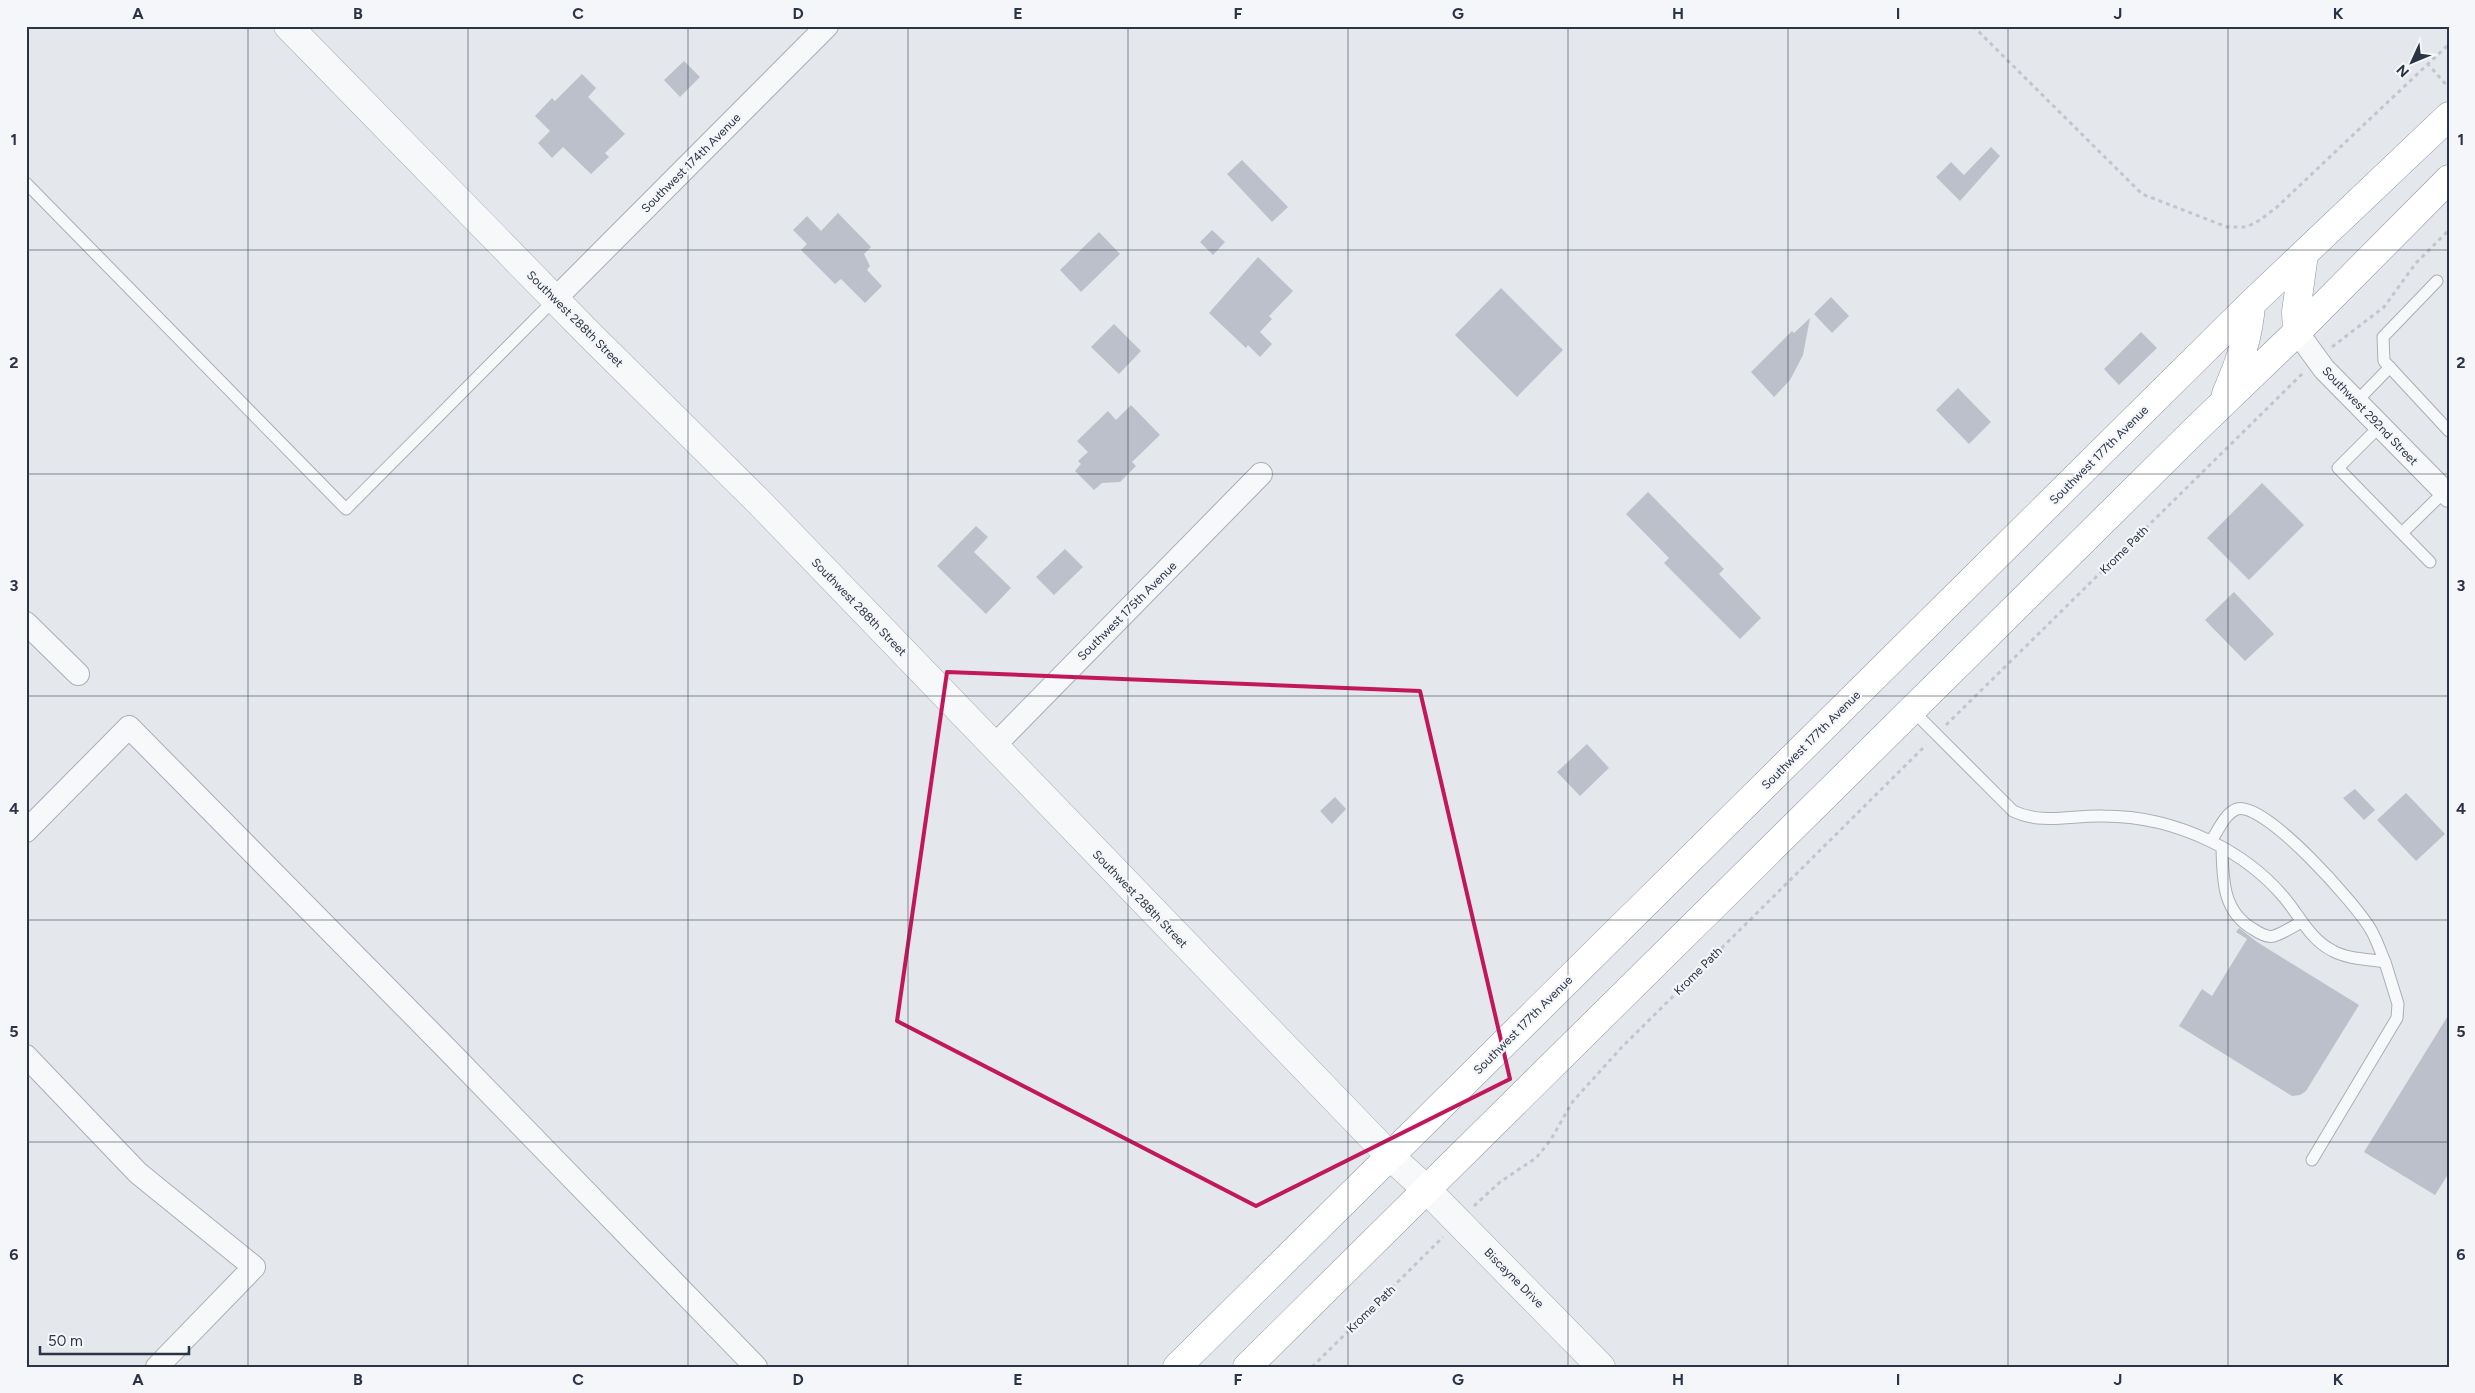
<svg xmlns="http://www.w3.org/2000/svg" width="2475" height="1393" font-family="Figtree,sans-serif">
<style>
.building{fill:#bbc0ca}
.lines{fill:none;stroke-linecap:round;stroke-linejoin:round}
.service-casing{stroke:#a9aeb7;stroke-width:13}
.minor-casing{stroke:#a9aeb7;stroke-width:24}
.tertiary-casing{stroke:#a9aeb7;stroke-width:29}
.trunk-casing{stroke:#8b94a3;stroke-width:29}
.path{stroke:#c2c5cb;stroke-width:3;stroke-dasharray:4 4;stroke-linecap:butt}
.service{stroke:#f7f8fa;stroke-width:11}
.minor{stroke:#f7f8fa;stroke-width:22}
.tertiary{stroke:#f7f8fa;stroke-width:28}
.trunk{stroke:#fff;stroke-width:28}
.marked{fill:none;stroke:#c2185b;stroke-width:4;stroke-linejoin:round}
.grid{fill:none;stroke:#2b3445;stroke-width:1;stroke-opacity:0.55}
.labels{text-anchor:middle;stroke-width:4.5;stroke-linejoin:round;paint-order:stroke}
.street-label{font-size:12px;fill:#2b3445;stroke:#f4f6f9}
.neatline{fill:none;stroke:#2b3445;stroke-width:2}
.grid-label{font-size:16px;text-anchor:middle;font-weight:bold;fill:#2b3445}
</style>
<rect width="100%" height="100%" fill="#e4e7ec"/>
<path class="building" d="M 684,61 L 700,77 L 680,97 L 664,80 Z
M 582,74 L 596,88 L 588,97 L 625,134 L 605,153 L 609,157 L 591,174 L 563,147 L 552,158 L 538,143 L 550,131 L 535,116 L 552,98 L 555,101 Z
M 1991,147 L 2000,156 L 1960,201 L 1936,177 L 1951,162 L 1964,175 Z
M 1242,160 L 1288,207 L 1272,222 L 1227,174 Z
M 838,213 L 871,247 L 864,254 L 870,266 L 867,270 L 882,286 L 865,303 L 841,279 L 835,284 L 801,250 L 807,244 L 793,230 L 807,216 L 821,231 Z
M 1212,230 L 1225,242 L 1213,255 L 1200,242 Z
M 1099,232 L 1120,254 L 1081,292 L 1060,270 Z
M 1258,257 L 1293,291 L 1269,316 L 1272,319 L 1260,332 L 1272,344 L 1260,357 L 1248,345 L 1246,348 L 1209,313 Z
M 1501,288 L 1563,350 L 1517,397 L 1455,335 Z
M 1831,297 L 1849,316 L 1832,333 L 1814,314 Z
M 1810,318 L 1803,355 L 1790,380 L 1774,397 L 1751,372 L 1792,331 L 1794,333 Z
M 1114,324 L 1141,351 L 1119,374 L 1091,347 Z
M 2141,332 L 2157,348 L 2119,385 L 2104,369 Z
M 1958,388 L 1991,422 L 1969,444 L 1936,410 Z
M 1131,405 L 1160,435 L 1132,462 L 1136,466 L 1120,482 L 1102,483 L 1094,490 L 1075,471 L 1081,464 L 1078,461 L 1088,452 L 1077,441 L 1108,411 L 1116,420 Z
M 2262,483 L 2304,525 L 2249,580 L 2207,538 Z
M 1648,492 L 1724,569 L 1719,574 L 1761,618 L 1740,639 L 1664,563 L 1669,558 L 1626,514 Z
M 976,526 L 988,537 L 974,552 L 1011,588 L 986,614 L 937,566 Z
M 1065,549 L 1083,567 L 1054,595 L 1036,577 Z
M 2234,592 L 2274,634 L 2245,661 L 2205,620 Z
M 1587,744 L 1609,768 L 1580,796 L 1557,772 Z
M 2355,789 L 2375,810 L 2364,820 L 2343,798 Z
M 2406,793 L 2445,834 L 2416,861 L 2377,820 Z
M 1335,797 L 1346,809 L 1332,824 L 1320,811 Z
M 2239,928 L 2257,942 L 2359,1005 L 2306,1091 L 2300,1095 L 2292,1096 L 2179,1026 L 2202,989 L 2212,996 L 2247,939 L 2236,932 Z
M 2449,1014 L 2449,1173 L 2435,1195 L 2364,1152 Z"/>
<g class="lines">
<defs>
<path id="service" d="M 26,183 L 346,509 L 555,299
M 2437,281 L 2383,337 L 2384,361 L 2449,431
M 2356,402 L 2390,367
M 2380,426 L 2338,468 L 2430,562
M 2402,533 L 2444,492
M 1912,710 L 2013,811 C 2042,825 2072,815 2103,816 C 2140,816 2177,825 2210,841 C 2237,854 2262,872 2282,895 C 2299,914 2309,939 2333,951 C 2348,959 2367,959 2385,962 L 2398,1004 L 2397,1018 L 2312,1160
M 2211,841 C 2218,831 2225,813 2237,809 C 2265,801 2357,905 2371,930 C 2377,940 2380,951 2385,962
M 2222,848 C 2223,879 2222,911 2253,929 C 2259,933 2267,938 2274,936 C 2284,933 2293,926 2302,922"/>
<path id="minor" d="M 555,299 L 827,26
M 2297,332 L 2324,369 L 2449,496
M 26,623 L 78,674
M 993,747 L 1261,474
M 26,831 L 129,727 L 444,1046 L 756,1367
M 26,1056 L 138,1173 L 254,1267 L 157,1367"/>
<path id="tertiary" d="M 288,26 L 590,335 L 759,502 L 1390,1156 L 1427,1190 L 1601,1367"/>
<path id="trunk" d="M 2297,332 L 2296,312 L 2304,254
M 2226,394 C 2239,364 2249,337 2251,304
M 1177,1367 L 2251,304 L 2449,116
M 1247,1367 L 2194,431 L 2297,332 L 2449,179"/>
</defs>
<use href="#service" class="service-casing"/>
<use href="#minor" class="minor-casing"/>
<use href="#tertiary" class="tertiary-casing"/>
<use href="#trunk" class="trunk-casing"/>
<path class="path" d="M 1973,26 L 2142,194 L 2227,227 L 2247,227 L 2260,220 L 2277,207 L 2449,44
M 2427,63 L 2449,88
M 2332,347 L 2384,307 L 2416,263 L 2449,230
M 1946,725 L 2303,373
M 1474,1206 L 1500,1182 L 1536,1158 L 1550,1141 L 1573,1101 L 1622,1047 L 1926,745
M 1312,1367 L 1443,1237"/>
<use href="#service" class="service"/>
<use href="#minor" class="minor"/>
<use href="#tertiary" class="tertiary"/>
<use href="#trunk" class="trunk"/>
</g>
<path class="marked" d="M 947,672 L 1420,691 L 1510,1079 L 1256,1206 L 897,1021 Z"/>
<path class="grid" d="M 248,26 L 248,1367M 468,26 L 468,1367M 688,26 L 688,1367M 908,26 L 908,1367M 1128,26 L 1128,1367M 1348,26 L 1348,1367M 1568,26 L 1568,1367M 1788,26 L 1788,1367M 2008,26 L 2008,1367M 2228,26 L 2228,1367M 26,250 L 2449,250M 26,474 L 2449,474M 26,696 L 2449,696M 26,920 L 2449,920M 26,1142 L 2449,1142"/>
<g class="labels">
<g class="street-label">
<text transform="translate(691 163) rotate(-45)" y="4">Southwest 174th Avenue</text>
<text transform="translate(575 319) rotate(45)" y="4">Southwest 288th Street</text>
<text transform="translate(2370 416) rotate(46)" y="4">Southwest 292nd Street</text>
<text transform="translate(2099 455) rotate(-45)" y="4">Southwest 177th Avenue</text>
<text transform="translate(2124 550) rotate(-45)" y="4">Krome Path</text>
<text transform="translate(859 607) rotate(46)" y="4">Southwest 288th Street</text>
<text transform="translate(1127 611) rotate(-45)" y="4">Southwest 175th Avenue</text>
<text transform="translate(1811 740) rotate(-45)" y="4">Southwest 177th Avenue</text>
<text transform="translate(1140 899) rotate(46)" y="4">Southwest 288th Street</text>
<text transform="translate(1698 971) rotate(-45)" y="4">Krome Path</text>
<text transform="translate(1523 1025) rotate(-45)" y="4">Southwest 177th Avenue</text>
<text transform="translate(1514 1278) rotate(45)" y="4">Biscayne Drive</text>
<text transform="translate(1371 1309) rotate(-44)" y="4">Krome Path</text>
</g>
</g>
<rect width="2475" height="1393" fill="none" stroke="#f4f6f9" stroke-width="55"/>
<g transform="translate(2412 62) rotate(226)" stroke="#f4f6f9" stroke-width="4" paint-order="stroke">
<path d="M0-4L9 19L0 12L-9 19Z" fill="#2b3445"/>
<text y="-8" font-size="14" font-weight="bold" text-anchor="middle" fill="#2b3445">N</text>
</g>
<path d="M40 1346v8h149v-8" fill="none" stroke="#2b3445" stroke-width="2.5"/>
<text x="48" y="1346" font-size="15" fill="#2b3445" stroke="#f4f6f9" stroke-width="4" paint-order="stroke">50 m</text>
<rect x="28" y="28" width="2420" height="1338" class="neatline"/>
<g class="grid-label">
<text x="138" y="19">A</text>
<text x="358" y="19">B</text>
<text x="578" y="19">C</text>
<text x="798" y="19">D</text>
<text x="1018" y="19">E</text>
<text x="1238" y="19">F</text>
<text x="1458" y="19">G</text>
<text x="1678" y="19">H</text>
<text x="1898" y="19">I</text>
<text x="2118" y="19">J</text>
<text x="2338" y="19">K</text>
<text x="14" y="145">1</text>
<text x="2461" y="145">1</text>
<text x="14" y="368">2</text>
<text x="2461" y="368">2</text>
<text x="14" y="591">3</text>
<text x="2461" y="591">3</text>
<text x="14" y="814">4</text>
<text x="2461" y="814">4</text>
<text x="14" y="1037">5</text>
<text x="2461" y="1037">5</text>
<text x="14" y="1260">6</text>
<text x="2461" y="1260">6</text>
<text x="138" y="1385">A</text>
<text x="358" y="1385">B</text>
<text x="578" y="1385">C</text>
<text x="798" y="1385">D</text>
<text x="1018" y="1385">E</text>
<text x="1238" y="1385">F</text>
<text x="1458" y="1385">G</text>
<text x="1678" y="1385">H</text>
<text x="1898" y="1385">I</text>
<text x="2118" y="1385">J</text>
<text x="2338" y="1385">K</text>
</g>
</svg>
